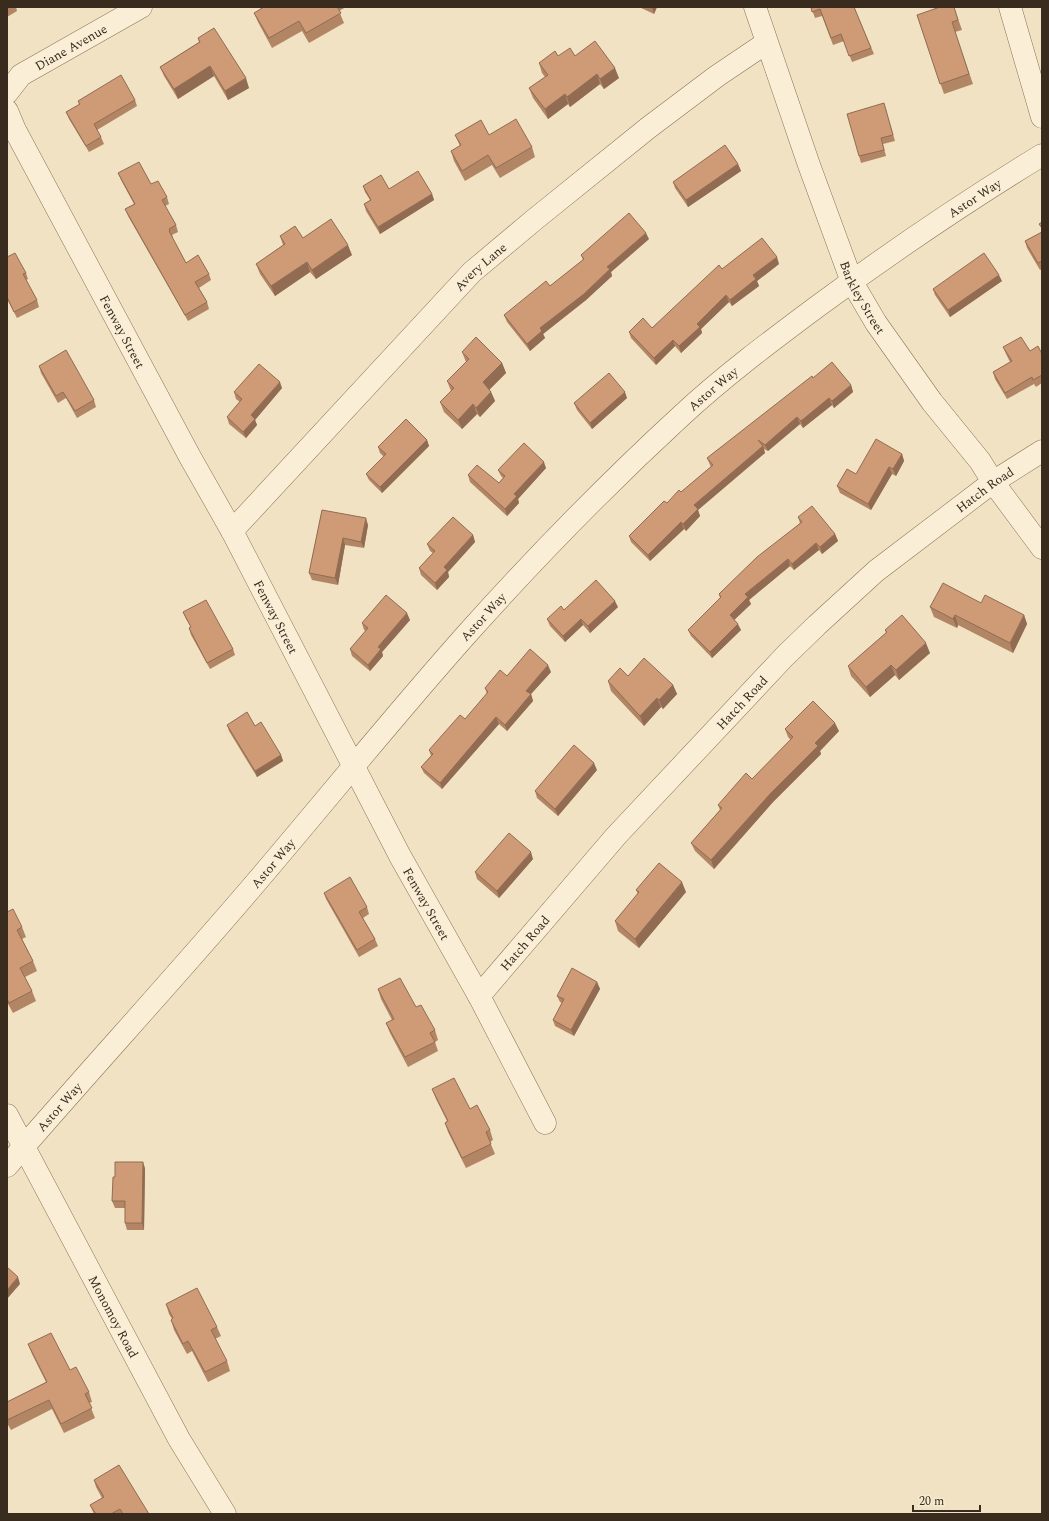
<svg xmlns="http://www.w3.org/2000/svg" width="1049" height="1521" font-family="Spectral,serif">
<style>
.lines{fill:none;stroke-linecap:round;stroke-linejoin:round}
.minor-casing{stroke:#8a7358;stroke-width:23}
.minor{stroke:#faefd6;stroke-width:22}
.wall{fill:#b28565}
.shaded-wall{fill:#916c53}
.building{fill:#cf9b76;stroke:#916c53}
.labels{text-anchor:middle;stroke-width:3;stroke-linejoin:round;paint-order:stroke}
.street-label{font-size:13px;fill:#392b1d;stroke:#f7ecd2}
</style>
<rect width="100%" height="100%" fill="#f0e2c2"/>
<g class="lines">
<defs>
<g id="minor">
<path id="s1" d="M 755,7 L 809,165 L 852,282 L 876,323 L 932,402 L 980,461 L 993,482 L 1042,548"/>
<path d="M 1010,7 L 1042,117"/>
<path id="s2" d="M 7,93 L 21,75 L 141,7"/>
<path id="s3" d="M 7,111 L 15,130 L 190,457 L 232,531 L 400,856 L 479,996 L 545,1123"/>
<path id="s4" d="M 232,531 L 472,272 L 534,220 L 648,128 L 717,76 L 766,43"/>
<path id="s5" d="M 479,996 L 616,836 L 785,656 L 817,625 L 876,571 L 993,482 L 1042,451"/>
<path id="s6" d="M 7,1115 L 179,1439 L 225,1514"/>
<path id="s7" d="M 7,1166 C 88,1072 172,981 253,886 C 324,803 393,717 466,635 C 534,559 606,485 681,416 C 724,376 771,341 818,306 C 890,253 965,202 1042,155"/>
</g>
</defs>
<use href="#minor" class="minor-casing"/>
<use href="#minor" class="minor"/>
</g>
<path class="wall" d="M 7,7 L 16,7 L 17,11 L 7,17 Z
M 264,7 L 346,7 L 339,11 L 344,23 L 309,43 L 302,31 L 272,48 L 258,22 L 254,13 Z
M 639,7 L 657,7 L 654,14 Z
M 811,7 L 854,7 L 874,54 L 852,62 L 844,41 L 833,45 L 822,16 L 815,18 Z
M 954,7 L 962,30 L 955,32 L 973,84 L 944,94 L 917,15 Z
M 198,38 L 249,88 L 228,100 L 214,76 L 178,99 L 164,76 L 160,67 L 199,42 Z
M 558,56 L 619,78 L 604,89 L 600,84 L 570,107 L 568,104 L 548,119 L 533,98 L 529,88 L 545,77 L 542,73 L 539,63 Z
M 135,100 L 137,106 L 97,130 L 101,137 L 104,144 L 89,152 L 69,119 L 66,112 L 79,105 L 78,101 Z
M 886,110 L 895,141 L 883,144 L 886,156 L 861,163 L 859,156 Z
M 455,135 L 489,135 L 532,147 L 535,157 L 500,178 L 492,165 L 465,181 L 454,161 L 451,151 L 460,146 Z
M 738,164 L 741,171 L 688,207 L 675,188 L 673,182 Z
M 118,173 L 151,184 L 167,197 L 169,204 L 165,206 L 176,225 L 178,232 L 172,235 L 173,237 L 172,237 L 186,263 L 209,274 L 211,280 L 199,288 L 207,302 L 209,309 L 188,321 L 128,216 L 125,209 L 134,204 L 121,180 Z
M 363,186 L 432,194 L 434,200 L 380,234 L 366,211 L 364,204 L 370,200 L 365,192 Z
M 1042,232 L 1042,269 L 1040,270 L 1027,248 L 1025,241 Z
M 280,236 L 303,238 L 352,255 L 316,279 L 310,272 L 275,296 L 260,274 L 256,264 L 283,245 Z
M 649,239 L 611,272 L 612,276 L 586,300 L 543,334 L 545,338 L 530,351 L 507,322 L 504,315 L 550,286 L 583,260 L 581,255 Z
M 7,257 L 26,273 L 28,279 L 26,280 L 37,300 L 39,307 L 17,318 L 7,299 Z
M 779,264 L 757,281 L 759,286 L 732,306 L 729,302 L 701,329 L 702,333 L 681,353 L 675,346 L 656,365 L 631,338 L 629,332 L 652,328 L 722,269 Z
M 1002,281 L 950,317 L 935,295 L 933,289 Z
M 1003,347 L 1030,351 L 1042,354 L 1042,383 L 1036,387 L 1034,384 L 1007,399 L 995,379 L 993,372 L 1010,362 L 1006,354 Z
M 462,352 L 502,363 L 506,373 L 489,390 L 491,392 L 495,401 L 480,417 L 477,414 L 462,429 L 444,412 L 440,402 L 451,391 L 447,381 L 466,362 Z
M 39,366 L 94,400 L 96,407 L 77,418 L 66,398 L 58,403 L 41,373 Z
M 813,378 L 851,385 L 853,392 L 834,408 L 832,405 L 803,428 L 800,424 L 768,451 L 764,449 L 765,453 L 698,510 L 700,516 L 686,531 L 684,529 L 650,561 L 631,542 L 629,536 L 667,503 L 681,492 L 711,467 L 710,465 L 707,458 Z
M 282,388 L 255,420 L 257,425 L 246,438 L 229,424 L 227,417 L 240,402 L 236,399 L 234,392 Z
M 627,398 L 592,429 L 577,410 L 574,403 Z
M 427,440 L 429,446 L 382,493 L 369,480 L 366,474 L 384,457 L 380,453 L 378,447 Z
M 902,454 L 904,461 L 896,476 L 892,474 L 871,510 L 840,493 L 837,486 L 856,474 Z
M 546,468 L 518,499 L 519,503 L 507,516 L 470,482 L 468,475 L 499,483 L 503,478 L 501,476 L 498,470 Z
M 322,510 L 368,525 L 364,548 L 345,545 L 338,585 L 312,580 L 309,573 Z
M 798,517 L 835,534 L 838,541 L 822,554 L 819,550 L 794,570 L 790,566 L 749,600 L 751,604 L 734,620 L 741,630 L 712,658 L 691,636 L 688,630 L 720,598 L 719,594 L 800,523 Z
M 473,535 L 475,542 L 448,572 L 449,577 L 437,590 L 421,575 L 419,568 L 433,553 L 430,551 L 427,544 Z
M 981,603 L 1024,615 L 1027,624 L 1013,653 L 958,625 L 957,628 L 934,617 L 930,607 Z
M 618,607 L 590,633 L 583,625 L 565,642 L 550,626 L 547,619 L 564,610 Z
M 183,612 L 233,649 L 235,655 L 210,669 L 191,635 L 189,628 L 191,627 L 186,619 Z
M 410,620 L 382,652 L 383,656 L 370,671 L 352,656 L 350,649 L 366,631 L 364,630 L 362,623 Z
M 885,630 L 930,653 L 899,680 L 895,675 L 870,697 L 851,676 L 848,666 L 886,633 Z
M 551,672 L 531,694 L 533,701 L 507,731 L 499,724 L 442,789 L 424,773 L 421,767 L 431,756 L 429,750 L 465,719 L 487,694 L 485,688 L 507,676 Z
M 628,676 L 673,685 L 677,694 L 663,709 L 661,707 L 644,726 L 611,691 L 608,681 Z
M 227,725 L 255,726 L 281,755 L 283,761 L 257,777 L 229,731 Z
M 785,729 L 839,731 L 820,751 L 821,754 L 773,802 L 714,869 L 695,851 L 691,843 L 720,810 L 718,805 L 752,779 L 791,740 L 788,737 Z
M 597,770 L 558,816 L 537,798 L 535,791 Z
M 533,859 L 499,898 L 477,879 L 475,872 Z
M 636,890 L 686,892 L 639,948 L 618,931 L 615,921 L 638,894 Z
M 324,893 L 367,907 L 369,914 L 363,918 L 375,939 L 378,946 L 359,957 L 326,899 Z
M 7,912 L 22,927 L 26,937 L 22,939 L 33,961 L 37,971 L 25,977 L 32,991 L 36,1001 L 13,1013 L 7,1002 Z
M 597,982 L 600,989 L 574,1036 L 555,1026 L 553,1020 L 562,1003 L 560,1002 L 557,996 Z
M 378,989 L 416,1007 L 435,1030 L 438,1040 L 435,1042 L 438,1051 L 408,1067 L 390,1033 L 386,1023 L 392,1020 L 381,999 Z
M 432,1089 L 470,1109 L 490,1130 L 493,1140 L 490,1142 L 495,1154 L 466,1168 L 448,1132 L 445,1123 L 447,1121 L 436,1099 Z
M 145,1168 L 144,1230 L 127,1230 L 125,1223 L 125,1208 L 115,1208 L 112,1201 L 115,1177 Z
M 166,1304 L 217,1327 L 221,1336 L 215,1339 L 227,1361 L 230,1371 L 208,1382 L 192,1351 L 187,1354 L 174,1330 L 171,1320 L 172,1319 L 169,1314 Z
M 28,1344 L 70,1370 L 89,1392 L 92,1402 L 89,1403 L 95,1418 L 64,1433 L 52,1409 L 11,1430 L 7,1423 L 7,1402 L 46,1382 L 32,1354 Z
M 94,1480 L 149,1514 L 94,1514 L 90,1505 L 102,1498 L 96,1487 Z"/>
<path class="shaded-wall" d="M 652,7 L 657,7 L 654,14 Z
M 210,66 L 214,76 L 178,99 L 174,89 Z
M 615,68 L 619,78 L 604,89 L 600,79 Z
M 597,74 L 600,84 L 570,107 L 567,97 Z
M 246,78 L 249,88 L 228,100 L 225,91 Z
M 565,94 L 568,104 L 548,119 L 545,109 Z
M 738,164 L 741,171 L 688,207 L 686,200 Z
M 432,194 L 434,200 L 380,234 L 378,227 Z
M 646,233 L 649,239 L 611,272 L 612,276 L 586,300 L 543,334 L 545,338 L 530,351 L 527,344 L 540,328 L 607,267 Z
M 348,245 L 352,255 L 316,279 L 312,270 Z
M 777,257 L 779,264 L 757,281 L 759,286 L 732,306 L 730,300 L 753,275 Z
M 307,262 L 310,272 L 275,296 L 271,286 Z
M 999,275 L 1002,281 L 950,317 L 948,310 Z
M 726,295 L 729,302 L 701,329 L 702,333 L 681,353 L 679,346 L 697,324 Z
M 673,340 L 675,346 L 656,365 L 654,358 Z
M 502,363 L 506,373 L 487,392 L 483,382 Z
M 280,382 L 282,388 L 255,420 L 257,425 L 246,438 L 243,432 L 251,415 Z
M 851,385 L 853,392 L 834,408 L 832,401 Z
M 491,392 L 495,401 L 480,417 L 476,408 Z
M 625,392 L 627,398 L 592,429 L 590,423 Z
M 829,398 L 832,405 L 803,428 L 801,421 Z
M 473,404 L 477,414 L 462,429 L 458,420 Z
M 797,417 L 800,424 L 768,451 L 765,445 Z
M 427,440 L 429,446 L 382,493 L 380,487 Z
M 763,446 L 765,453 L 698,510 L 700,516 L 686,531 L 683,524 L 694,505 Z
M 902,454 L 904,461 L 896,476 L 893,469 Z
M 544,462 L 546,468 L 518,499 L 519,503 L 507,516 L 505,509 L 514,494 Z
M 889,467 L 892,474 L 871,510 L 868,504 Z
M 366,518 L 368,525 L 364,548 L 361,542 Z
M 681,522 L 684,529 L 650,561 L 648,555 Z
M 835,534 L 838,541 L 822,554 L 820,547 Z
M 473,535 L 475,542 L 448,572 L 449,577 L 437,590 L 435,583 L 444,567 Z
M 343,538 L 345,545 L 338,585 L 335,578 Z
M 816,543 L 819,550 L 794,570 L 792,564 Z
M 788,559 L 790,566 L 749,600 L 751,604 L 732,622 L 730,615 L 745,594 Z
M 615,601 L 618,607 L 590,633 L 588,626 Z
M 407,613 L 410,620 L 382,652 L 383,656 L 370,671 L 368,665 L 378,647 Z
M 955,615 L 958,625 L 957,628 L 953,619 Z
M 1024,615 L 1027,624 L 1013,653 L 1010,643 Z
M 581,619 L 583,625 L 565,642 L 563,636 Z
M 738,624 L 741,630 L 712,658 L 710,652 Z
M 926,643 L 930,653 L 899,680 L 896,670 Z
M 548,665 L 551,672 L 531,694 L 533,701 L 507,731 L 505,725 L 526,691 Z
M 891,665 L 895,675 L 870,697 L 866,687 Z
M 673,685 L 677,694 L 663,709 L 659,700 Z
M 657,698 L 661,707 L 644,726 L 640,716 Z
M 496,717 L 499,724 L 442,789 L 440,783 Z
M 835,723 L 839,731 L 820,751 L 821,754 L 773,802 L 714,869 L 711,860 L 770,794 L 815,743 Z
M 281,755 L 283,761 L 257,777 L 255,771 Z
M 594,763 L 597,770 L 558,816 L 555,809 Z
M 531,852 L 533,859 L 499,898 L 497,891 Z
M 682,882 L 686,892 L 639,948 L 635,939 Z
M 597,982 L 600,989 L 574,1036 L 571,1030 Z
M 143,1162 L 145,1168 L 144,1230 L 142,1223 Z
M 18,1277 L 20,1284 L 7,1299 L 7,1290 Z"/>
<path class="building" d="M 264,7 L 337,7 L 341,13 L 306,33 L 299,21 L 269,38 L 254,13 Z
M 811,7 L 854,7 L 871,48 L 849,56 L 841,34 L 831,38 L 820,9 L 812,12 Z
M 940,7 L 954,7 L 958,20 L 952,22 L 969,74 L 940,84 L 917,15 Z
M 214,28 L 246,78 L 225,91 L 210,66 L 174,89 L 160,67 L 200,42 L 198,38 Z
M 595,41 L 615,68 L 600,79 L 597,74 L 567,97 L 565,94 L 545,109 L 529,88 L 548,75 L 539,63 L 555,51 L 558,56 L 570,48 L 575,56 Z
M 121,75 L 135,100 L 94,124 L 101,137 L 86,146 L 66,112 L 80,104 L 78,101 Z
M 884,103 L 893,135 L 881,138 L 884,150 L 859,156 L 847,114 Z
M 516,119 L 532,147 L 496,168 L 488,155 L 462,171 L 451,151 L 461,145 L 455,135 L 481,120 L 489,135 Z
M 725,145 L 738,164 L 686,200 L 673,182 Z
M 139,162 L 151,184 L 158,181 L 167,197 L 162,200 L 176,225 L 169,229 L 170,230 L 169,231 L 186,263 L 198,255 L 209,274 L 195,282 L 207,302 L 185,315 L 125,209 L 135,204 L 118,173 Z
M 418,171 L 432,194 L 378,227 L 364,204 L 371,200 L 363,186 L 381,175 L 389,189 Z
M 629,213 L 646,233 L 607,267 L 610,269 L 584,294 L 540,328 L 542,331 L 527,344 L 504,315 L 546,281 L 550,286 L 584,259 L 581,255 Z
M 331,219 L 348,245 L 312,270 L 307,262 L 271,286 L 256,264 L 285,244 L 280,236 L 295,226 L 303,238 Z
M 1042,222 L 1042,228 L 1039,224 Z
M 1042,232 L 1042,261 L 1038,263 L 1025,241 Z
M 762,238 L 777,257 L 753,275 L 756,279 L 730,300 L 726,295 L 697,324 L 700,327 L 679,346 L 673,340 L 654,358 L 629,332 L 643,318 L 652,328 L 719,265 L 722,269 Z
M 15,253 L 26,273 L 23,274 L 37,300 L 14,312 L 7,297 L 7,257 Z
M 984,253 L 999,275 L 948,310 L 933,289 Z
M 476,337 L 502,363 L 483,382 L 491,392 L 476,408 L 473,404 L 458,420 L 440,402 L 454,388 L 447,381 L 469,359 L 462,352 Z
M 1021,337 L 1030,351 L 1038,346 L 1042,354 L 1042,375 L 1033,380 L 1032,377 L 1005,393 L 993,372 L 1012,361 L 1003,347 Z
M 66,350 L 94,400 L 75,411 L 63,392 L 56,396 L 39,366 Z
M 832,362 L 851,385 L 832,401 L 829,398 L 801,421 L 797,417 L 765,445 L 758,440 L 763,446 L 694,505 L 698,509 L 683,524 L 681,522 L 648,555 L 629,536 L 664,501 L 667,503 L 679,490 L 681,492 L 713,465 L 707,458 L 812,376 L 813,378 Z
M 259,364 L 280,382 L 251,415 L 255,419 L 243,432 L 227,417 L 242,399 L 234,392 Z
M 609,373 L 625,392 L 590,423 L 574,403 Z
M 406,419 L 427,440 L 380,487 L 366,474 L 386,454 L 378,447 Z
M 876,439 L 902,454 L 893,469 L 889,467 L 868,504 L 837,486 L 847,469 L 856,474 Z
M 524,443 L 544,462 L 514,494 L 517,496 L 505,509 L 468,475 L 477,465 L 499,483 L 505,476 L 498,470 Z
M 812,506 L 835,534 L 820,547 L 816,543 L 792,564 L 788,559 L 745,594 L 748,597 L 730,615 L 738,624 L 710,652 L 688,630 L 721,597 L 719,594 L 757,557 L 802,522 L 798,517 Z
M 322,510 L 366,518 L 361,542 L 343,538 L 335,578 L 309,573 Z
M 453,517 L 473,535 L 444,567 L 447,570 L 435,583 L 419,568 L 435,551 L 427,544 Z
M 596,580 L 615,601 L 588,626 L 581,619 L 563,636 L 547,619 L 561,606 L 564,610 Z
M 943,583 L 981,603 L 985,595 L 1024,615 L 1010,643 L 955,615 L 953,619 L 930,607 Z
M 386,595 L 407,613 L 378,647 L 381,649 L 368,665 L 350,649 L 368,628 L 362,623 Z
M 206,600 L 233,649 L 207,663 L 189,628 L 191,627 L 183,612 Z
M 902,615 L 926,643 L 896,670 L 891,665 L 866,687 L 848,666 L 887,632 L 885,630 Z
M 530,649 L 548,665 L 526,691 L 531,694 L 505,725 L 496,717 L 440,783 L 421,767 L 433,754 L 429,750 L 460,715 L 465,719 L 488,692 L 485,688 L 500,670 L 507,676 Z
M 644,658 L 673,685 L 659,700 L 657,698 L 640,716 L 608,681 L 620,668 L 628,676 Z
M 813,701 L 835,723 L 815,743 L 818,746 L 770,794 L 711,860 L 691,843 L 722,808 L 718,805 L 746,773 L 752,779 L 793,737 L 785,729 Z
M 247,712 L 255,726 L 261,722 L 281,755 L 255,771 L 227,725 Z
M 574,745 L 594,763 L 555,809 L 535,791 Z
M 509,833 L 531,852 L 497,891 L 475,872 Z
M 659,863 L 682,882 L 635,939 L 615,921 L 639,892 L 636,890 Z
M 350,877 L 367,907 L 359,912 L 375,939 L 357,950 L 324,893 Z
M 13,909 L 22,927 L 17,930 L 33,961 L 20,968 L 32,991 L 9,1003 L 7,999 L 7,912 Z
M 572,968 L 597,982 L 571,1030 L 553,1020 L 564,999 L 557,996 Z
M 400,978 L 416,1007 L 421,1005 L 435,1030 L 430,1033 L 435,1042 L 405,1057 L 386,1023 L 394,1019 L 378,989 Z
M 454,1078 L 470,1109 L 477,1105 L 490,1130 L 486,1132 L 491,1144 L 462,1158 L 445,1123 L 448,1121 L 432,1089 Z
M 115,1162 L 143,1162 L 142,1223 L 125,1223 L 125,1201 L 112,1201 L 113,1177 L 115,1177 Z
M 7,1267 L 18,1277 L 7,1290 Z
M 197,1288 L 217,1327 L 211,1330 L 227,1361 L 205,1372 L 188,1341 L 183,1344 L 171,1320 L 173,1318 L 166,1304 Z
M 51,1333 L 70,1370 L 76,1367 L 89,1392 L 85,1394 L 92,1408 L 61,1424 L 49,1400 L 7,1420 L 7,1402 L 47,1382 L 28,1344 Z
M 119,1465 L 149,1514 L 123,1514 L 120,1509 L 111,1514 L 96,1514 L 90,1505 L 104,1497 L 94,1480 Z"/>
<g class="labels">
<g class="street-label">
<text dy="5" stroke="none"><textPath href="#s2" startOffset="80">Diane Avenue</textPath></text>
<text dy="5" stroke="none"><textPath href="#s7" startOffset="1375">Astor Way</textPath></text>
<text dy="5" stroke="none"><textPath href="#s4" startOffset="363">Avery Lane</textPath></text>
<text dy="5" stroke="none"><textPath href="#s1" startOffset="310">Barkley Street</textPath></text>
<text dy="5" stroke="none"><textPath href="#s3" startOffset="249">Fenway Street</textPath></text>
<text dy="5" stroke="none"><textPath href="#s7" startOffset="1051">Astor Way</textPath></text>
<text dy="5" stroke="none"><textPath href="#s5" startOffset="718">Hatch Road</textPath></text>
<text dy="5" stroke="none"><textPath href="#s3" startOffset="573">Fenway Street</textPath></text>
<text dy="5" stroke="none"><textPath href="#s7" startOffset="727">Astor Way</textPath></text>
<text dy="5" stroke="none"><textPath href="#s5" startOffset="394">Hatch Road</textPath></text>
<text dy="5" stroke="none"><textPath href="#s7" startOffset="403">Astor Way</textPath></text>
<text dy="5" stroke="none"><textPath href="#s3" startOffset="897">Fenway Street</textPath></text>
<text dy="5" stroke="none"><textPath href="#s5" startOffset="70">Hatch Road</textPath></text>
<text dy="5" stroke="none"><textPath href="#s7" startOffset="79">Astor Way</textPath></text>
<text dy="5" stroke="none"><textPath href="#s6" startOffset="228">Monomoy Road</textPath></text>
</g>
</g>
<rect width="1049" height="1521" fill="none" stroke="#392b1d" stroke-width="16"/>
<path d="M913 1505v6h67v-6" fill="none" stroke="#392b1d" stroke-width="2"/>
<text x="919" y="1505" font-size="12" fill="#392b1d" stroke="#f7ecd2" stroke-width="3" paint-order="stroke">20 m</text>
</svg>
